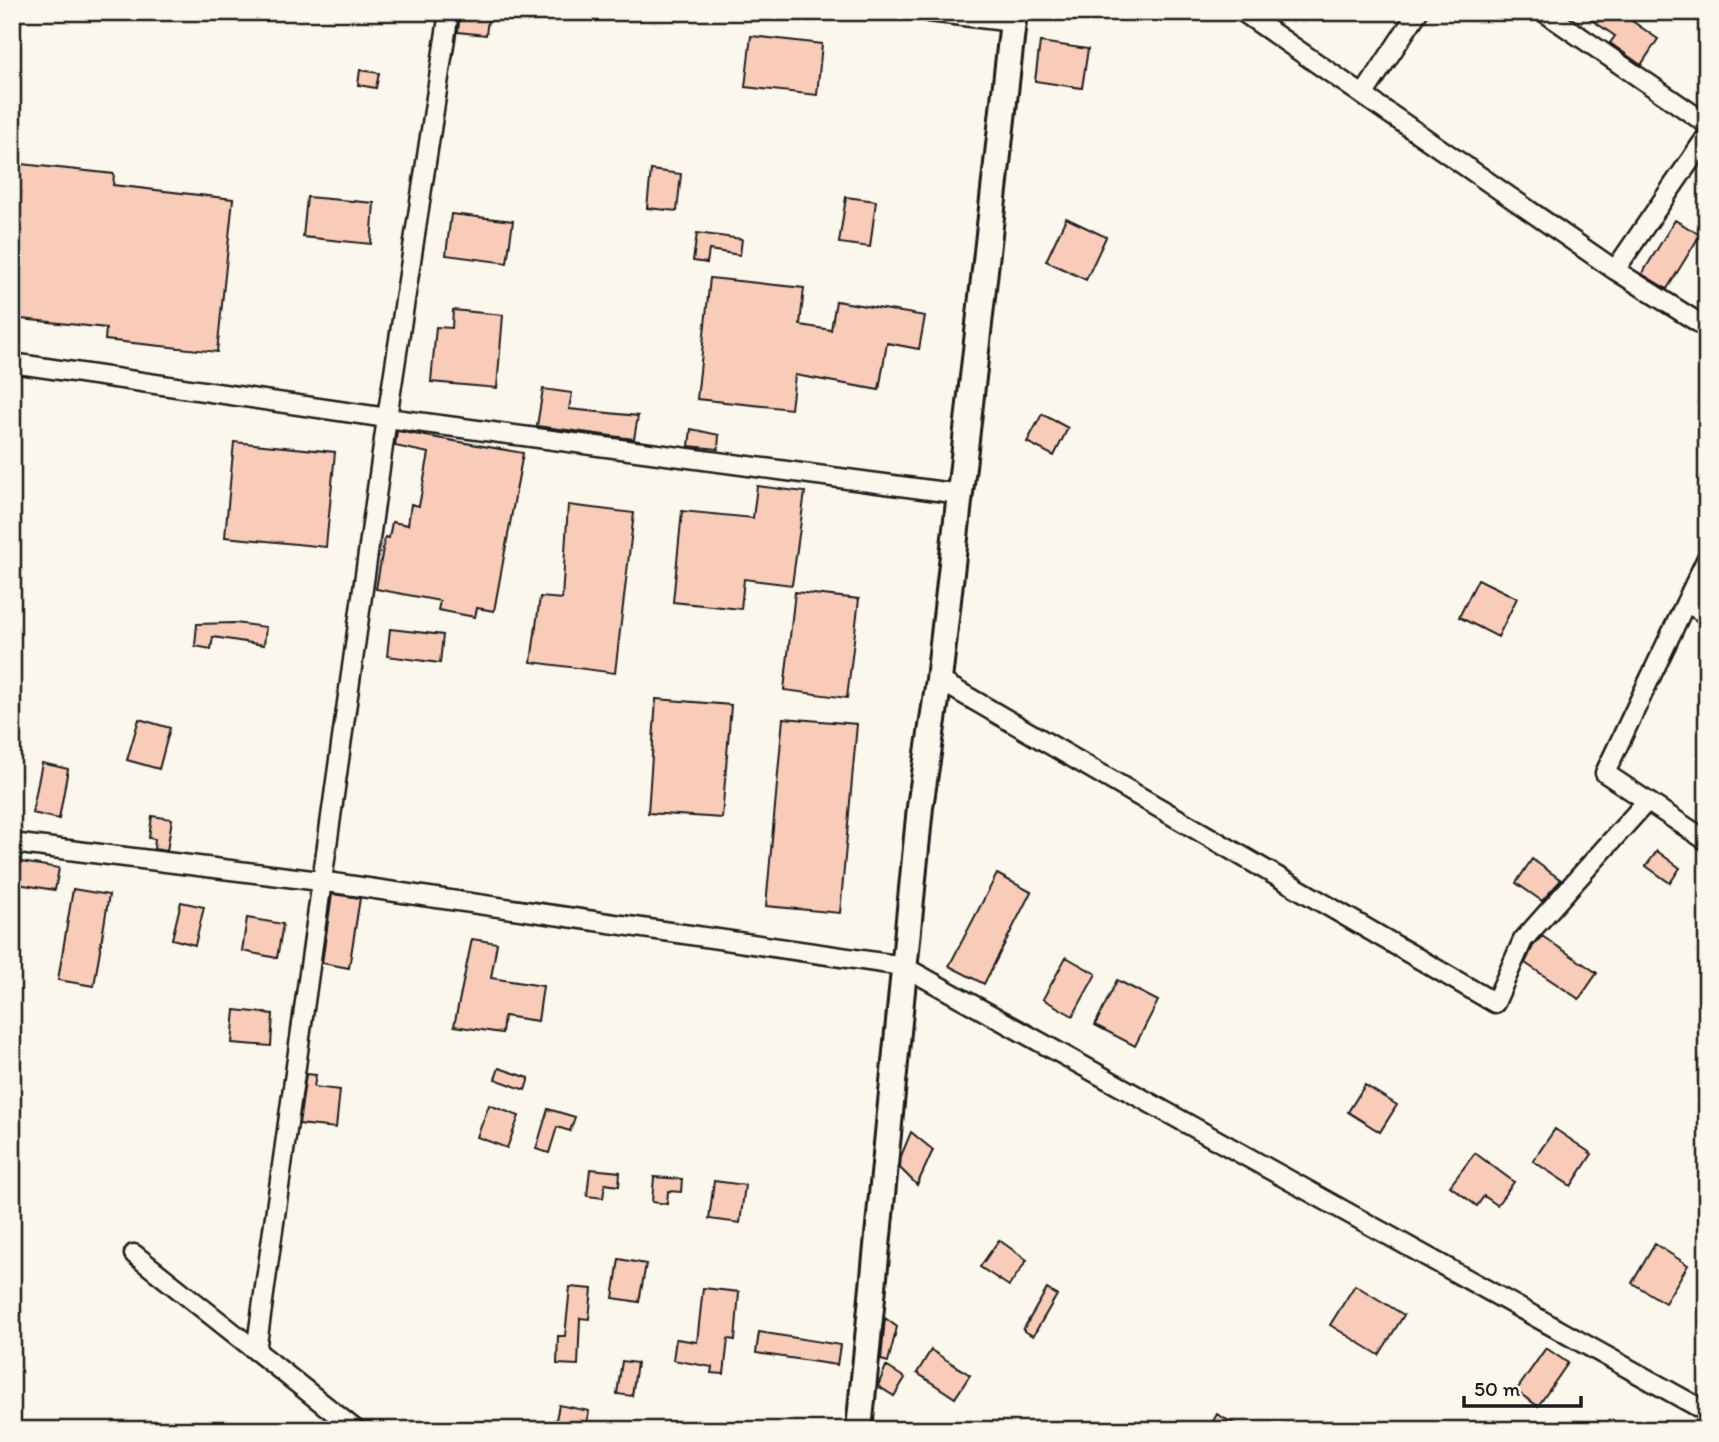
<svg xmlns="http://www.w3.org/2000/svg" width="1719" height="1442" font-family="Itim,sans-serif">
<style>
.building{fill:#f9ccba;stroke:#1c1c1c;stroke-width:2}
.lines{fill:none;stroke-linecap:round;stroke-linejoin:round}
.street-casing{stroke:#1c1c1c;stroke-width:23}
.secondary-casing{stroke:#1c1c1c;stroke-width:30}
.street{stroke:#fbf7ec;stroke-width:18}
.secondary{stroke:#fbf7ec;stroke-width:24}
</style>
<rect width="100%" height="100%" fill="#fbf7ec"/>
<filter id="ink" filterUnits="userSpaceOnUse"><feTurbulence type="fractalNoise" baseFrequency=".0143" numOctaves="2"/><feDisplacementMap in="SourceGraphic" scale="14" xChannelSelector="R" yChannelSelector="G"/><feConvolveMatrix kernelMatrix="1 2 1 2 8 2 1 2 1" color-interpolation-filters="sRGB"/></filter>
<g filter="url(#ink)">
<path class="building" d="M 460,12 L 489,12 L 486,35 L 458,32 Z
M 1580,12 L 1619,12 L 1658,39 L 1641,65 L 1610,43 L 1615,36 Z
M 751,36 L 822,44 L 817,95 L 745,87 Z
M 1040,42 L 1088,49 L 1082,88 L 1035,81 Z
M 360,70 L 379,73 L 376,88 L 358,85 Z
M 12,163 L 114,174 L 113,185 L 233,199 L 217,352 L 105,340 L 106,328 L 12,318 Z
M 651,170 L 681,174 L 677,211 L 647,208 Z
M 307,197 L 374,203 L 371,244 L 303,237 Z
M 846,197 L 876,201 L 870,247 L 839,243 Z
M 451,214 L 513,221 L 507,263 L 446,255 Z
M 1066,218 L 1106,237 L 1086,280 L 1046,261 Z
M 1675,220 L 1700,235 L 1667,289 L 1642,274 Z
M 697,233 L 742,239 L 740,255 L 709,250 L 707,263 L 693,261 Z
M 710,278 L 804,288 L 800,325 L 831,330 L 836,301 L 925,316 L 919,349 L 887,343 L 879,390 L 795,375 L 791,409 L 697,399 Z
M 453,310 L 503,315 L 497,388 L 431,382 L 436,327 L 452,328 Z
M 543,389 L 572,393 L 569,409 L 638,416 L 634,439 L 537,426 Z
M 1042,414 L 1068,428 L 1054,456 L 1027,442 Z
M 691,429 L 719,435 L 718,449 L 689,446 Z
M 397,431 L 523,453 L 494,611 L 477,608 L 475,617 L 438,610 L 440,601 L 376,589 L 385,537 L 389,538 L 392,522 L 408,525 L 411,504 L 419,506 L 429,453 L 395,446 Z
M 234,442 L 335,452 L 326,547 L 225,537 Z
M 757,486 L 805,492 L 792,585 L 744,579 L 741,609 L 673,602 L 682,511 L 753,518 Z
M 568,505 L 634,513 L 615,673 L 531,662 L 540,597 L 562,599 Z
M 1478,579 L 1517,598 L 1498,637 L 1459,617 Z
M 795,592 L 859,599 L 847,698 L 784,690 Z
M 235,623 L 266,627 L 264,645 L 213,637 L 211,649 L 195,646 L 197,624 Z
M 390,629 L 443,635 L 440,663 L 387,656 Z
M 656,699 L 731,705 L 722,818 L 648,813 Z
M 783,718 L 857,724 L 840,913 L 766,906 Z
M 139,719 L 170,728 L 159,769 L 127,760 Z
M 42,763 L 68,769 L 59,819 L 32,813 Z
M 152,816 L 172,819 L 167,851 L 154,849 L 155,839 L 149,838 Z
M 1657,851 L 1680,868 L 1670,883 L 1646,866 Z
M 1532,859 L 1561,880 L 1542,901 L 1516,883 Z
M 21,862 L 59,868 L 55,890 L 17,884 Z
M 997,874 L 1031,892 L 984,984 L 949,966 Z
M 73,889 L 109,895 L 94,986 L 58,980 Z
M 332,894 L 360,898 L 349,968 L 322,963 Z
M 181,902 L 204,907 L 195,945 L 172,939 Z
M 247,918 L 283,924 L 277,958 L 242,951 Z
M 1542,936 L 1597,973 L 1579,999 L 1525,963 L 1533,946 Z
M 472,939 L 497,943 L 491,978 L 543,986 L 538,1021 L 504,1016 L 502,1033 L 454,1026 Z
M 1066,957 L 1096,974 L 1073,1016 L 1043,999 Z
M 1117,980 L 1158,1001 L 1135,1046 L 1095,1025 Z
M 235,1010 L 273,1014 L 271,1046 L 232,1043 Z
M 499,1068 L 529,1078 L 525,1090 L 495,1079 Z
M 306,1074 L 316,1075 L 314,1087 L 340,1090 L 336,1128 L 299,1124 Z
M 1365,1085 L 1397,1105 L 1380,1132 L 1348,1112 Z
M 489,1105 L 519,1116 L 507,1148 L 477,1137 Z
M 548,1109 L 575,1117 L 570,1131 L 557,1127 L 549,1153 L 536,1149 Z
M 1555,1129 L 1592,1154 L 1571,1186 L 1533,1161 Z
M 911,1132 L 933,1150 L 917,1185 L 900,1168 L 901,1156 Z
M 1475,1153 L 1514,1182 L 1497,1205 L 1484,1196 L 1477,1206 L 1450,1186 Z
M 590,1169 L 620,1172 L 619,1186 L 605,1184 L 603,1198 L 587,1196 Z
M 654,1177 L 682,1179 L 681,1192 L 668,1191 L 667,1204 L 652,1202 Z
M 714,1181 L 745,1185 L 740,1223 L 709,1219 Z
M 999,1240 L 1027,1260 L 1009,1286 L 980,1267 Z
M 1655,1244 L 1688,1265 L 1665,1303 L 1632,1283 Z
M 619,1259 L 646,1264 L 639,1302 L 613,1298 Z
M 1355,1285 L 1404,1315 L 1379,1355 L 1330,1325 Z
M 570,1287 L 592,1289 L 589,1319 L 580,1318 L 578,1365 L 557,1364 L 558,1336 L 565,1336 Z
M 703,1288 L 739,1292 L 735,1340 L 728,1339 L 724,1374 L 711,1373 L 712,1367 L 673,1360 L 676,1339 L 697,1342 Z
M 1047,1289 L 1057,1295 L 1033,1336 L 1023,1330 Z
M 885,1318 L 897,1327 L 888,1362 L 881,1360 Z
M 759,1332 L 840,1345 L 837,1365 L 756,1353 Z
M 1546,1348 L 1568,1363 L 1538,1406 L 1516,1391 Z
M 931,1350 L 970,1375 L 955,1398 L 917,1373 Z
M 622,1361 L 637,1363 L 632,1396 L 617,1394 Z
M 886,1366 L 905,1378 L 894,1396 L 878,1386 Z
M 559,1405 L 589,1411 L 586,1430 L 554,1430 Z
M 1217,1414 L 1245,1430 L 1208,1430 Z"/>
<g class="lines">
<defs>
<path id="street" d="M 929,12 L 1013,22
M 1243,12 L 1615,270 L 1707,328
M 1544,12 L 1707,124
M 1364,94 L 1418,12
M 1615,270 L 1707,136
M 12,363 L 387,418 L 960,494
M 1707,558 L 1605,773 L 1707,841
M 1686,602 L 1707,615
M 939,680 L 1495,1003 L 1523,940 L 1647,801
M 12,843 L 320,881 L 903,966 L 1707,1412
M 134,1254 L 356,1430
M 256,1351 L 387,418 L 449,12"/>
<path id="secondary" d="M 859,1430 L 920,807 L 939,680 L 1014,12"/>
</defs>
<use href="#street" class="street-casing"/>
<use href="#secondary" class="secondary-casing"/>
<use href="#street" class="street"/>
<use href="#secondary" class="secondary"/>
</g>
</g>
<rect width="1719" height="1442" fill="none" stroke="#fbf7ec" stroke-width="42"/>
<rect x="21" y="21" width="1677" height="1400" fill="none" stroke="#1c1c1c" stroke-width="2.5" filter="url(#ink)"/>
<path d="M1464 1396v10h117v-10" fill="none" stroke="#1c1c1c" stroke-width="3.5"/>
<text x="1474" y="1396" font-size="21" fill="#1c1c1c" stroke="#fbf7ec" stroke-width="5" paint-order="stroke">50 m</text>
</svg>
